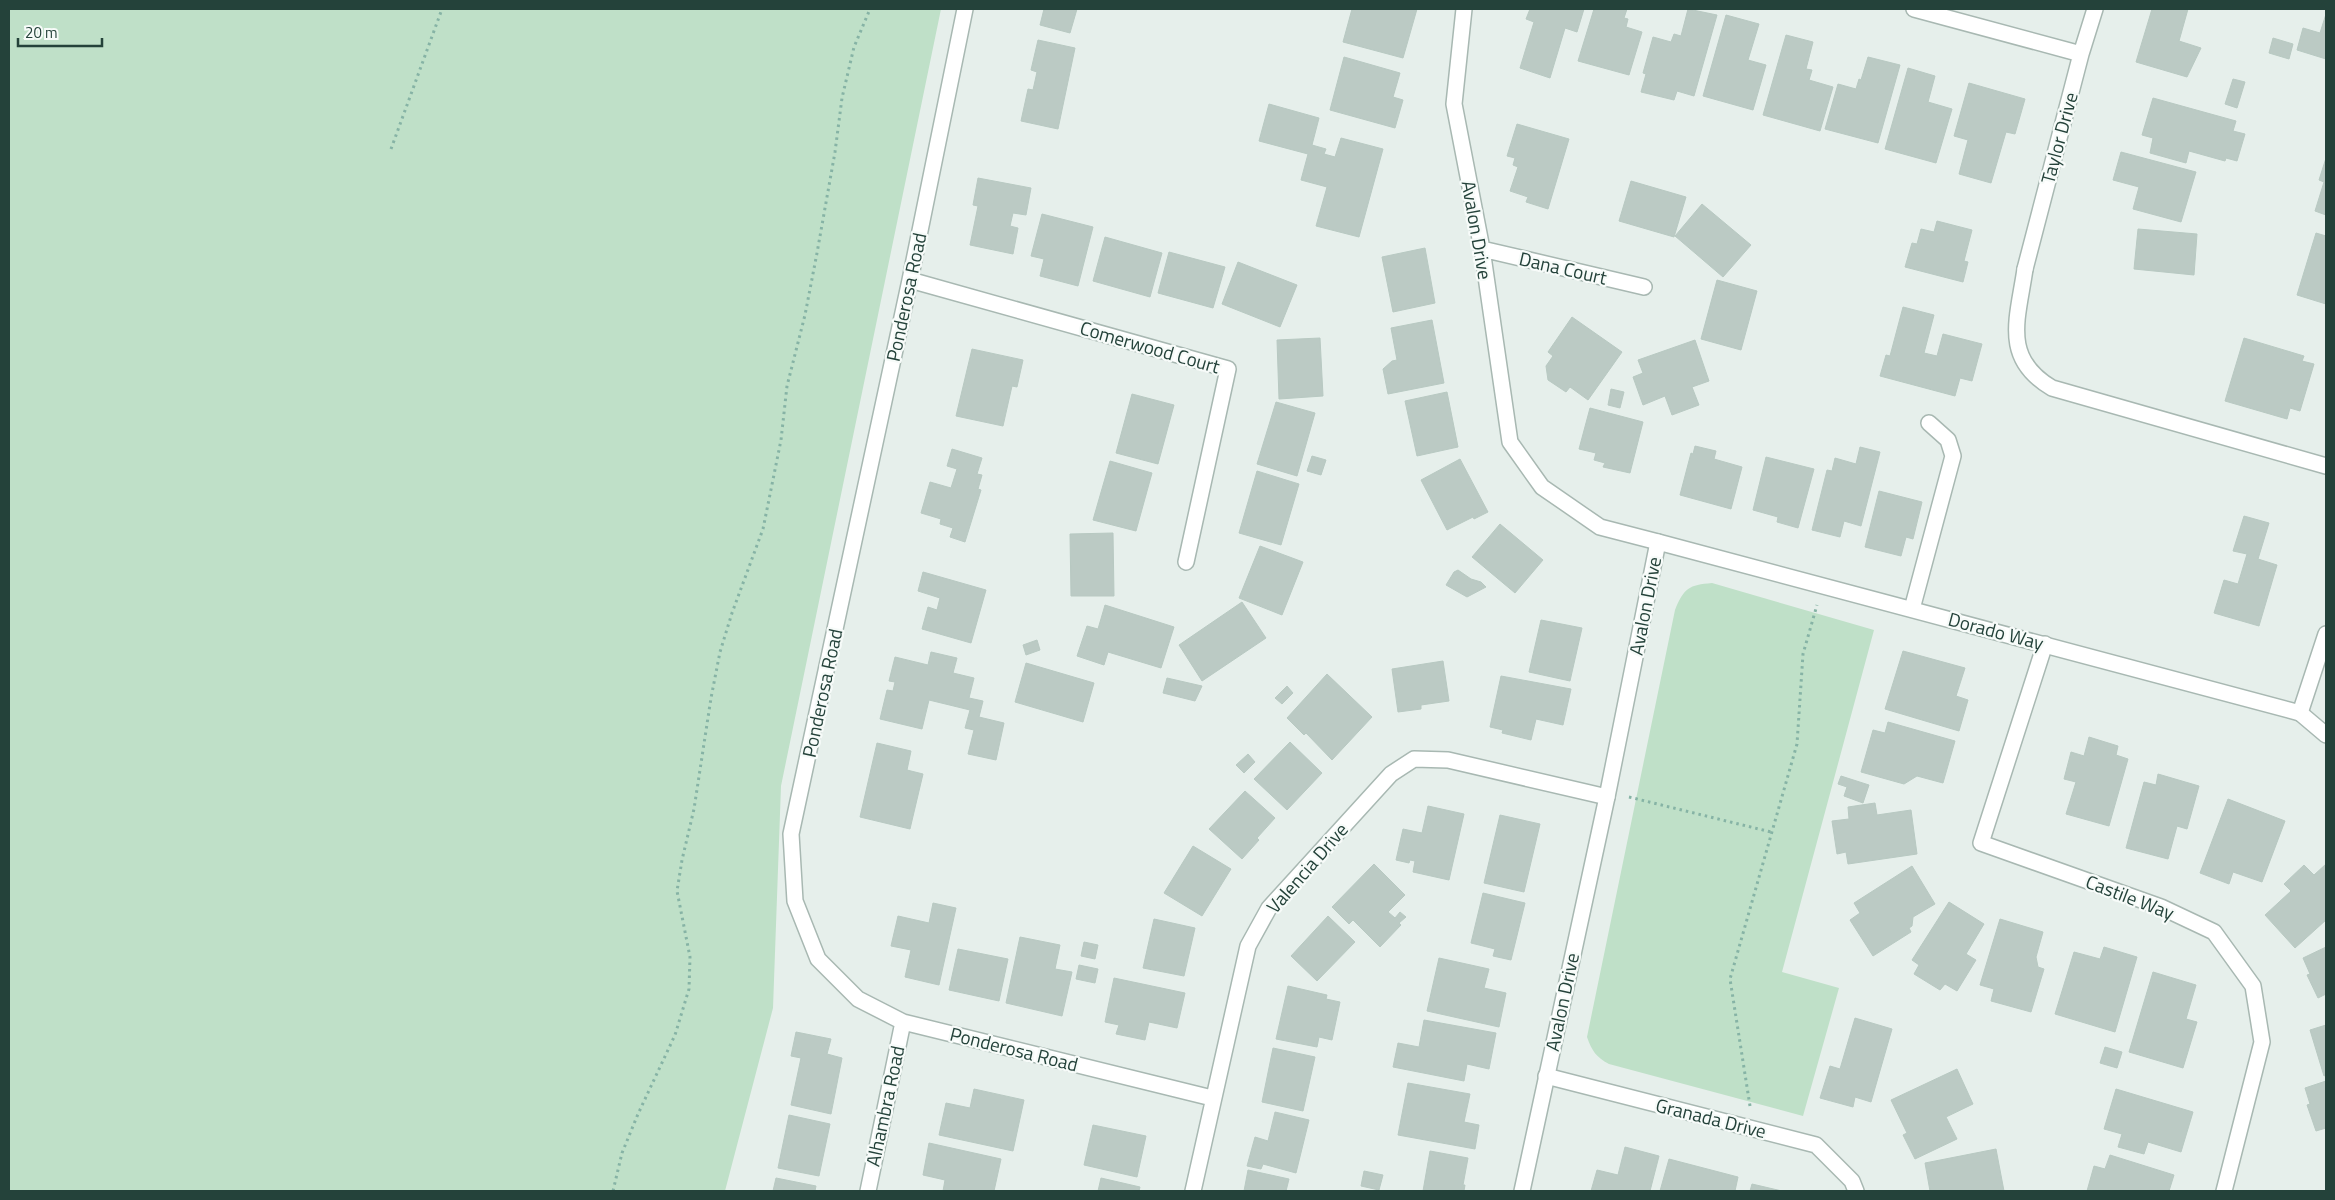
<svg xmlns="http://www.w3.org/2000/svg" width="2335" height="1200" font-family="'Titillium Web',sans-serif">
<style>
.green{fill:#bfe0c8}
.building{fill:#bbcac4;stroke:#b8c9c2}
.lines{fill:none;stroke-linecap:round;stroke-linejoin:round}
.service-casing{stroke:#a8b8b2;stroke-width:18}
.minor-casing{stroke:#a8b8b2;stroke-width:18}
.tertiary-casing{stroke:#a8b8b2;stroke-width:18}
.path{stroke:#86b3a5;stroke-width:3;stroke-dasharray:2.5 4;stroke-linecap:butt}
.service{stroke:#fff;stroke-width:15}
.minor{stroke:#fff;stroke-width:15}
.tertiary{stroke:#fff;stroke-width:15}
.labels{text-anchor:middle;stroke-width:4.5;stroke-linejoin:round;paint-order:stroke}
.street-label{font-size:19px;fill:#24423a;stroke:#f7fbf9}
</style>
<rect width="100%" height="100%" fill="#e6efeb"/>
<path class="green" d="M 9,9 L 941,9 L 781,786 L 773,1008 L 725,1191 L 9,1191 Z
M 1712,583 L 1874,630 L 1782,972 L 1839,988 L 1803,1116 L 1609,1064 C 1596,1057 1592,1051 1587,1037 L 1675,610 C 1684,588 1689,585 1712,583 Z"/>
<path class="building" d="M 1044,9 L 1077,9 L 1070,33 L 1040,25 Z
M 1352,9 L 1417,9 L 1403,58 L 1343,42 Z
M 1530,9 L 1584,9 L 1577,32 L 1565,28 L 1550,78 L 1520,68 L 1534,22 L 1526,19 Z
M 1594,9 L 1627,9 L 1624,18 L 1628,19 L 1626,27 L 1642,32 L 1629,75 L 1578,61 Z
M 1688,9 L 1717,15 L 1694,96 L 1677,91 L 1674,100 L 1641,92 L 1646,74 L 1643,73 L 1653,37 L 1671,42 L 1674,34 L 1681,36 Z
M 2152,9 L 2188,9 L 2179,41 L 2201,48 L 2187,77 L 2136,62 Z
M 2326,14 L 2326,59 L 2297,50 L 2303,28 L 2320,33 Z
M 1726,15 L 1759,24 L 1748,60 L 1766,65 L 1753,110 L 1703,96 Z
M 1786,35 L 1813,42 L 1806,69 L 1812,70 L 1809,80 L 1833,87 L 1820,131 L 1763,115 Z
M 2273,38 L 2293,44 L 2289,59 L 2269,53 Z
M 1038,40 L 1075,48 L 1058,129 L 1021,121 L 1028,89 L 1033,90 L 1037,72 L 1031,70 Z
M 1344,57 L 1400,73 L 1393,97 L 1403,100 L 1395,128 L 1330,110 Z
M 1868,57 L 1900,65 L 1878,143 L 1825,129 L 1838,84 L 1856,89 L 1859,79 L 1861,80 Z
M 1908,68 L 1935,76 L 1928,102 L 1952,109 L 1936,163 L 1885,149 Z
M 2233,79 L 2245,82 L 2237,108 L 2225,104 Z
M 1969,83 L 2025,99 L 2015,134 L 2006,132 L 1991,183 L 1959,174 L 1968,140 L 1954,136 Z
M 2153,98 L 2236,121 L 2233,131 L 2245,134 L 2237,161 L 2226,158 L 2225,161 L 2189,151 L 2186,163 L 2150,153 L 2153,138 L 2142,135 Z
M 1269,104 L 1319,118 L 1312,145 L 1326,149 L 1324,154 L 1335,157 L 1341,138 L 1383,149 L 1359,237 L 1316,226 L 1327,187 L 1301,180 L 1308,154 L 1259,141 Z
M 1517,124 L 1569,139 L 1548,209 L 1526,202 L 1528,197 L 1510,191 L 1518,167 L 1513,165 L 1515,158 L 1507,156 Z
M 2121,152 L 2196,172 L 2181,222 L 2133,209 L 2139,187 L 2113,180 Z
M 2326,158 L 2326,215 L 2315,211 L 2324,182 L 2319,180 Z
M 978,178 L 1031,188 L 1026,215 L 1013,213 L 1010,226 L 1018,228 L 1013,254 L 970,245 L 978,206 L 973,205 Z
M 1631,181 L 1686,197 L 1674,237 L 1619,221 Z
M 1702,204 L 1751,245 L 1723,277 L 1675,236 Z
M 1042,214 L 1093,227 L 1078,286 L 1040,276 L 1044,259 L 1031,256 Z
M 1937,221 L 1972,230 L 1964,261 L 1968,262 L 1963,282 L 1905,267 L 1912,243 L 1917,244 L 1921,229 L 1934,232 Z
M 2138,229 L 2197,234 L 2194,275 L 2134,269 Z
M 2316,233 L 2326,236 L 2326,304 L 2297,295 Z
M 1105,237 L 1162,253 L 1150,297 L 1093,281 Z
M 1425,248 L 1435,303 L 1393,312 L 1382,257 Z
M 1169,252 L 1225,267 L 1213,308 L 1158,293 Z
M 1238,262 L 1297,285 L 1280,327 L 1222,304 Z
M 1717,280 L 1757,291 L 1741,350 L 1701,339 Z
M 1903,307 L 1934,315 L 1924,353 L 1937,356 L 1943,334 L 1982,344 L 1972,381 L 1960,378 L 1955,396 L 1880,376 L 1886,355 L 1890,356 Z
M 1572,317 L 1622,352 L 1588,400 L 1570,387 L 1566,392 L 1548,380 L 1546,366 L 1553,356 L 1548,352 Z
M 1432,320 L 1444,383 L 1388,394 L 1383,369 L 1392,361 L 1397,360 L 1391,328 Z
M 1320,338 L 1323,396 L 1279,399 L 1277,340 Z
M 2244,338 L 2304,356 L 2302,361 L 2314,364 L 2300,411 L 2290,408 L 2287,419 L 2225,401 Z
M 1695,340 L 1709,381 L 1692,387 L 1699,405 L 1672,415 L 1665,396 L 1643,405 L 1633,377 L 1643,373 L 1638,360 Z
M 972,349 L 1023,360 L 1017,387 L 1012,386 L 1003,426 L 956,416 Z
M 1611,389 L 1624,392 L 1620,408 L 1608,405 Z
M 1447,392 L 1458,447 L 1417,456 L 1405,401 Z
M 1132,394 L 1174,405 L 1158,464 L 1116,453 Z
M 1276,402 L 1315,413 L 1297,476 L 1257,464 Z
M 1590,408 L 1643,422 L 1630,473 L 1603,467 L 1605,463 L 1594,460 L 1596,453 L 1579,449 Z
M 1695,446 L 1716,451 L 1714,459 L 1742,467 L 1731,509 L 1680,495 L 1691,453 L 1693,454 Z
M 1860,447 L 1880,452 L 1861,526 L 1844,521 L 1840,537 L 1812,530 L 1827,470 L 1832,471 L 1835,458 L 1856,464 Z
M 952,449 L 982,458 L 977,474 L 982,475 L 978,489 L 981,490 L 965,542 L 950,537 L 953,528 L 940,524 L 941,519 L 921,513 L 930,482 L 951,488 L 957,469 L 947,466 Z
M 1312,456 L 1326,460 L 1321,475 L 1307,471 Z
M 1766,457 L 1814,469 L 1798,528 L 1777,522 L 1778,517 L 1753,510 Z
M 1460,459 L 1488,512 L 1474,519 L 1473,517 L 1447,530 L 1421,480 Z
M 1110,461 L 1152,473 L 1136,531 L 1093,520 Z
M 1257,471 L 1299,484 L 1281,545 L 1239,533 Z
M 1879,491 L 1922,502 L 1913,539 L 1906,537 L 1901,556 L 1865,547 Z
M 2244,516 L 2269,523 L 2258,559 L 2277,565 L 2259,626 L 2214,613 L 2224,580 L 2238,584 L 2247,554 L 2233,551 Z
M 1500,524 L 1543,560 L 1515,593 L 1472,557 Z
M 1113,533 L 1114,596 L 1071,596 L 1070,534 Z
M 1260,546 L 1303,562 L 1282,615 L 1239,598 Z
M 1458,570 L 1471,579 L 1481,582 L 1486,587 L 1467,597 L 1446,585 L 1454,572 Z
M 923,572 L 986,590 L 971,643 L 922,629 L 928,607 L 937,610 L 940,598 L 918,591 Z
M 1242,602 L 1266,638 L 1202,681 L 1179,645 Z
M 1105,605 L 1174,627 L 1161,668 L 1108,652 L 1104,665 L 1077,656 L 1087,626 L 1098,629 Z
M 1541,620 L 1582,628 L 1570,681 L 1529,672 Z
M 1037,640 L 1040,650 L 1026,655 L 1023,645 Z
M 1903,651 L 1965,668 L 1956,696 L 1968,700 L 1959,731 L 1885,709 Z
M 931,652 L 957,658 L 953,673 L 974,678 L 969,698 L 983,701 L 979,717 L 1004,723 L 996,760 L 968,754 L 974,730 L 965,728 L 970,710 L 929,700 L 922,729 L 880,719 L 887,690 L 893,691 L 895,682 L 889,681 L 895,657 L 928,665 Z
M 1443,661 L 1449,701 L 1421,705 L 1421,709 L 1398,712 L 1392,669 Z
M 1026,663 L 1094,683 L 1083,722 L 1015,702 Z
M 1327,674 L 1372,717 L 1332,760 L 1306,733 L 1304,735 L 1287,718 Z
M 1501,676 L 1571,689 L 1563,725 L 1536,719 L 1531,740 L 1502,733 L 1503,730 L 1490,727 Z
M 1167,678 L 1202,686 L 1195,701 L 1163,693 Z
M 1287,686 L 1293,693 L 1282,704 L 1275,698 Z
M 1888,722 L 1955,741 L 1943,783 L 1917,776 L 1904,784 L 1861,772 L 1873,730 L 1885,733 Z
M 2089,737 L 2118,746 L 2116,755 L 2128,759 L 2109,826 L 2066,814 L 2076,782 L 2064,779 L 2071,752 L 2084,756 Z
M 1290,742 L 1322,773 L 1287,810 L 1254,779 Z
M 877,743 L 911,751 L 907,770 L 923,774 L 910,829 L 860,817 Z
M 1248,754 L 1255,762 L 1244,773 L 1236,765 Z
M 2158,774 L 2199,786 L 2187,829 L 2177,826 L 2168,859 L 2126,848 L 2144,782 L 2156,785 Z
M 1841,776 L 1869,785 L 1863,803 L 1844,796 L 1847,787 L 1838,784 Z
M 1245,791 L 1275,818 L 1257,838 L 1259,840 L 1242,859 L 1209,829 Z
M 2228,799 L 2285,821 L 2262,882 L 2233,872 L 2229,884 L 2200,873 Z
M 1875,803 L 1877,815 L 1911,810 L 1917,854 L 1848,864 L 1846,852 L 1837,854 L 1832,821 L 1849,819 L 1848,807 Z
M 1428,806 L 1464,814 L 1449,880 L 1413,872 L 1415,861 L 1410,860 L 1409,863 L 1396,860 L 1403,829 L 1422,833 Z
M 1500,815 L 1540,824 L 1524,892 L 1484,883 Z
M 1193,846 L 1231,869 L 1202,916 L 1164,893 Z
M 1374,864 L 1405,895 L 1388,912 L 1395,918 L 1400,912 L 1406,917 L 1399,923 L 1401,925 L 1380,947 L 1353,920 L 1349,924 L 1332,907 Z
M 2326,864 L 2326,920 L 2295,948 L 2265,915 L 2291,891 L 2284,884 L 2304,865 L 2314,875 Z
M 1912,866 L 1935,904 L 1913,917 L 1912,926 L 1909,928 L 1911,932 L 1873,956 L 1850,920 L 1860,913 L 1854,903 Z
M 1483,893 L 1525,903 L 1511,960 L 1493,956 L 1495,949 L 1471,943 Z
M 1949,902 L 1984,924 L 1966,954 L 1976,960 L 1957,991 L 1945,984 L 1940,990 L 1914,974 L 1919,965 L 1912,960 Z
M 933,903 L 956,908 L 939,985 L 905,977 L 911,950 L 891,946 L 898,916 L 929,923 Z
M 1328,916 L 1355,942 L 1317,981 L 1291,956 Z
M 1154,919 L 1195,928 L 1184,976 L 1143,968 Z
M 2000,919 L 2043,932 L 2036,957 L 2038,967 L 2044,969 L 2031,1012 L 1991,1001 L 1994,989 L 1980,985 Z
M 1020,937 L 1060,945 L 1055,969 L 1072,972 L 1062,1016 L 1006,1003 Z
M 1084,942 L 1098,945 L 1095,959 L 1081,956 Z
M 2104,947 L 2137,957 L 2115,1032 L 2055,1014 L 2074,952 L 2100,959 Z
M 2326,947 L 2326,994 L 2318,998 L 2307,975 L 2310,974 L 2303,958 Z
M 958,949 L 1008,959 L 999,1001 L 949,990 Z
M 1439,958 L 1489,969 L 1484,988 L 1506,993 L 1499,1027 L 1427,1011 Z
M 1079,965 L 1098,969 L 1095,983 L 1076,979 Z
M 2153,972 L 2196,985 L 2186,1019 L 2197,1022 L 2183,1068 L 2129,1052 Z
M 1114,978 L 1185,993 L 1177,1028 L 1149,1022 L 1145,1040 L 1116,1034 L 1119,1025 L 1105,1022 Z
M 1288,986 L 1327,995 L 1326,999 L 1340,1002 L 1332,1040 L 1319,1037 L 1317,1047 L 1276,1039 Z
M 1855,1018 L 1892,1029 L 1871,1102 L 1855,1097 L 1853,1107 L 1820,1098 L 1830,1066 L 1840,1069 Z
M 1424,1020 L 1496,1033 L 1489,1069 L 1467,1064 L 1464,1081 L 1393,1067 L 1398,1043 L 1419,1047 Z
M 2326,1025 L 2326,1075 L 2324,1076 L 2310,1030 Z
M 796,1032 L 831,1039 L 827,1054 L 842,1058 L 831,1114 L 791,1105 L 801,1058 L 791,1056 Z
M 2105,1047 L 2122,1052 L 2117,1068 L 2100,1063 Z
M 1273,1048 L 1315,1057 L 1303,1111 L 1262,1102 Z
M 1957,1069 L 1973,1104 L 1946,1117 L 1957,1139 L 1915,1159 L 1903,1135 L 1907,1133 L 1891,1100 Z
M 2326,1081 L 2326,1128 L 2316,1131 L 2307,1105 L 2310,1104 L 2305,1088 Z
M 1408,1083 L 1470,1094 L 1464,1122 L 1479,1125 L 1475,1149 L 1398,1135 Z
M 974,1089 L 1024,1100 L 1013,1151 L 939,1135 L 946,1103 L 970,1108 Z
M 2116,1089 L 2193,1112 L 2181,1152 L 2148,1142 L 2144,1154 L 2118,1147 L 2122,1134 L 2104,1129 Z
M 1275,1112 L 1309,1120 L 1296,1173 L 1263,1164 L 1261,1169 L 1247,1166 L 1255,1137 L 1268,1141 Z
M 789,1115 L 830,1124 L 819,1176 L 778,1168 Z
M 1093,1125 L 1146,1136 L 1137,1177 L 1084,1165 Z
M 929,1143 L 1001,1159 L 994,1191 L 943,1191 L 945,1180 L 923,1175 Z
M 1625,1147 L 1659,1156 L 1650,1191 L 1591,1191 L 1597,1170 L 1618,1175 Z
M 1996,1149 L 2004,1191 L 1930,1191 L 1925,1163 Z
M 1430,1151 L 1468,1158 L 1463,1185 L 1465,1185 L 1464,1191 L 1423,1191 Z
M 2110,1155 L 2174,1175 L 2169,1191 L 2087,1191 L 2094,1166 L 2105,1169 Z
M 1669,1159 L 1738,1177 L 1735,1191 L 1660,1191 Z
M 1248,1170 L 1289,1179 L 1286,1191 L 1244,1191 Z
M 1364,1171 L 1383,1175 L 1379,1190 L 1361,1186 Z
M 776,1178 L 816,1186 L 815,1191 L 773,1191 Z
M 1101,1178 L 1140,1187 L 1139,1191 L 1098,1191 Z
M 1752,1184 L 1782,1191 L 1750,1191 Z"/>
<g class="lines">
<defs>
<path id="service" d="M 2025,269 C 2018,318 2001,358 2052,388 L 2326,466
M 1912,609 L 1953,456 L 1948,440 L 1929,423"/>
<path id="minor" d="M 965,9 L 910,280 L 791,834 L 795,901 L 818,959 L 858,999 L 903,1022 L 1212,1098
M 1464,9 L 1454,104 L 1482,249 L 1510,442 L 1542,487 L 1600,527 L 1658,542
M 1914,9 L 2081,54
M 1482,249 L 1644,287
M 2025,269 L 2081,54 L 2095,9
M 910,280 L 1228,369 L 1186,562
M 2045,644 L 1981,843 L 2161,907 L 2214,932 L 2253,986 L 2262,1042 L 2224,1191
M 2300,713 L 2326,735
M 1546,1076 L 1816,1145 L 1852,1181 L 1856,1191
M 868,1191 L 903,1022
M 1193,1191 L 1248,946 L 1269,908 L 1391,774 L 1414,759 L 1448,760 L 1607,797"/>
<path id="tertiary" d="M 1522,1191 L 1607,797 L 1658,542 L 2300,713 L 2326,634"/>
</defs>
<use href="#service" class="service-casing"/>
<use href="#minor" class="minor-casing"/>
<use href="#tertiary" class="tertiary-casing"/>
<path class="path" d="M 391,149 L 442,9
M 1629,797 L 1771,832
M 1750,1106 L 1730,979 L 1797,744 L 1803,654 L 1817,605
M 613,1191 L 622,1153 L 638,1114 L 675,1035 L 689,989 L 690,957 L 677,891 L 682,860 L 694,809 L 711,698 L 720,652 L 732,613 L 763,529 L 781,440 L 787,386 L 805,315 L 817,253 L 835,152 L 842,98 L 854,47 L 870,9"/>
<use href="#service" class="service"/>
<use href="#minor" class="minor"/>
<use href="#tertiary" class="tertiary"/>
</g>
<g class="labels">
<g class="street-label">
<text transform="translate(2059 138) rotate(-75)" y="7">Taylor Drive</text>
<text transform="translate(1477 230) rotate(80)" y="7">Avalon Drive</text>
<text transform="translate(1563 268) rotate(13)" y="7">Dana Court</text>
<text transform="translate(906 297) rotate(-78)" y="7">Ponderosa Road</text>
<text transform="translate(1150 347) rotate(16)" y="7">Comerwood Court</text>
<text transform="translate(1645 606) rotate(-79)" y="7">Avalon Drive</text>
<text transform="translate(1996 631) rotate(15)" y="7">Dorado Way</text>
<text transform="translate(822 693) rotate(-78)" y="7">Ponderosa Road</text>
<text transform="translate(1307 868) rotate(-49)" y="7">Valencia Drive</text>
<text transform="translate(2130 897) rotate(21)" y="7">Castile Way</text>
<text transform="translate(1562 1002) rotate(-78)" y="7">Avalon Drive</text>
<text transform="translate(1014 1049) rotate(14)" y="7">Ponderosa Road</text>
<text transform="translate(885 1106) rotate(-78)" y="7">Alhambra Road</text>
<text transform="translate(1711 1118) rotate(14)" y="7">Granada Drive</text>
</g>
</g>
<rect width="2335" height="1200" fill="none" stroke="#24423a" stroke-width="20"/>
<path d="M18 38v8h84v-8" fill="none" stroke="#24423a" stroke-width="2.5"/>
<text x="25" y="38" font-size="15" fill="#24423a" stroke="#f7fbf9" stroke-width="4" paint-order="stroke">20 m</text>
</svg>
